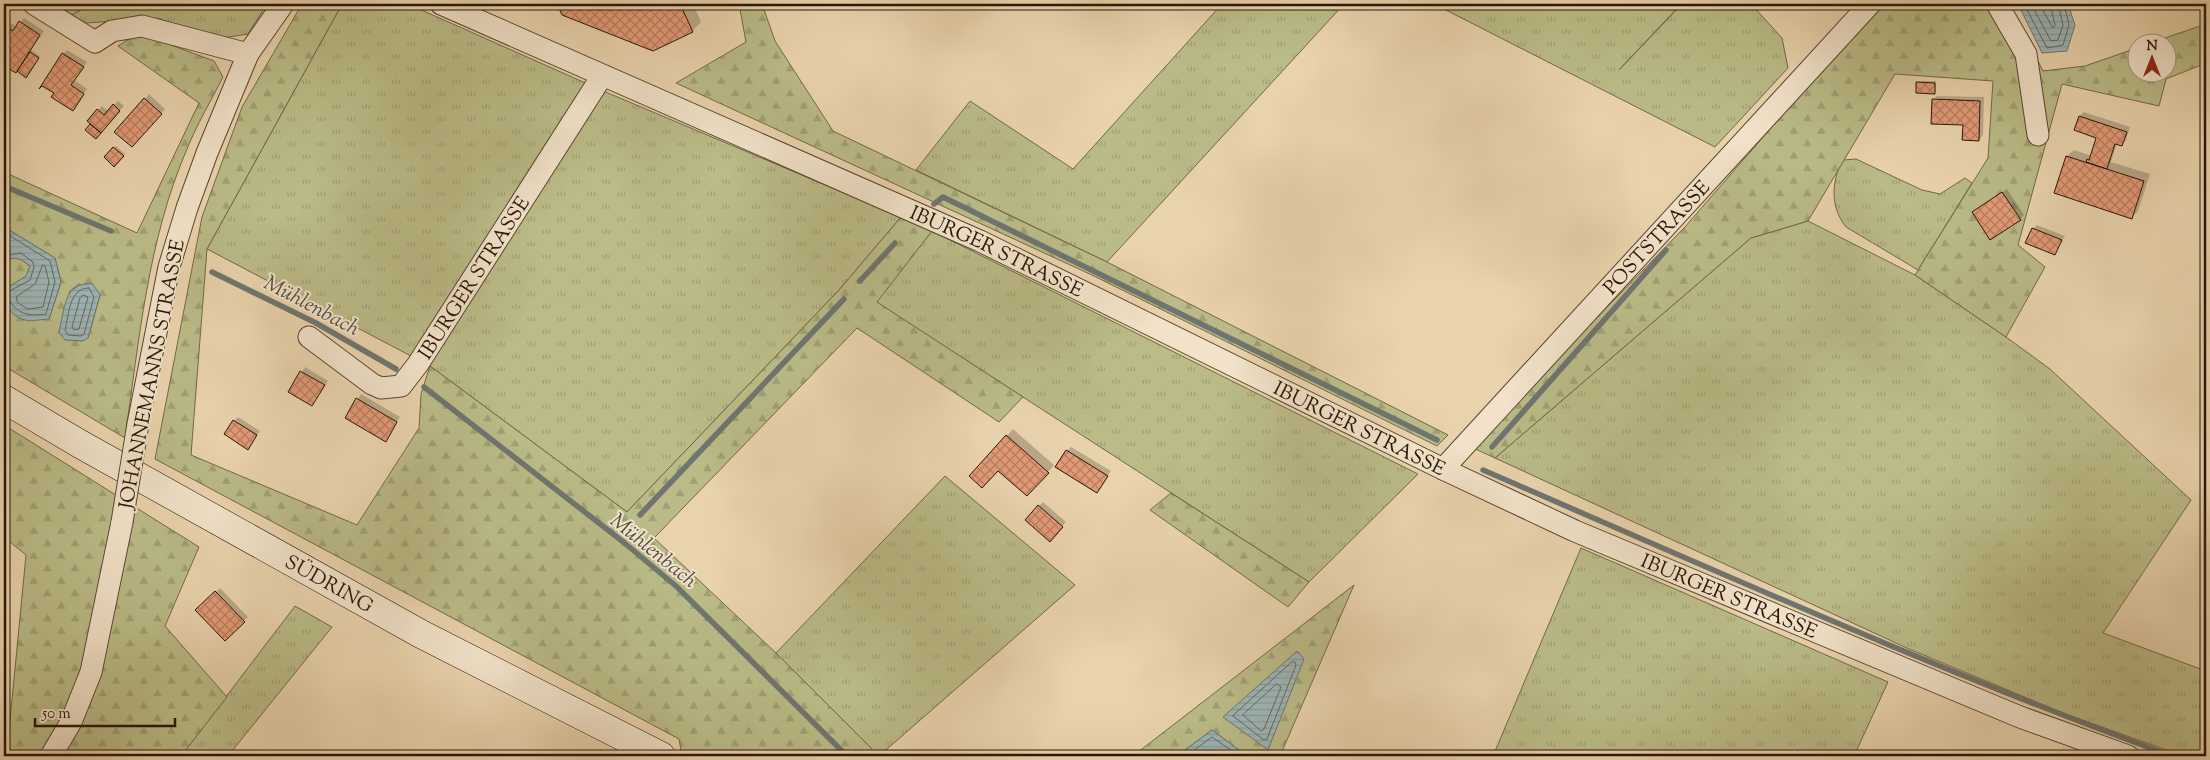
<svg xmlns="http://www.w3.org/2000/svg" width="2210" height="760" font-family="'Sorts Mill Goudy',serif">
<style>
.grass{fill:url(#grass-tufts);stroke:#726847}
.forest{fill:url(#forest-firs);stroke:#726847;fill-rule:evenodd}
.water{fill:url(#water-rules);stroke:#6f7570}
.shadow{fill:#0003}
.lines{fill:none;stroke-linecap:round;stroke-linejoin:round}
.shore{stroke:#64665e;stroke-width:1}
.stream{stroke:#6f7570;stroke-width:5.5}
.building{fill:url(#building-cross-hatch);stroke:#2a1607}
.street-casing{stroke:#5a4530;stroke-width:23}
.secondary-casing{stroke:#2a1607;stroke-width:29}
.street{stroke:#f1e2c9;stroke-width:21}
.secondary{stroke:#f1e2c9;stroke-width:28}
.street-bridge-casing{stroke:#5a4530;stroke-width:23;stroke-linecap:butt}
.street-bridge{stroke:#f1e2c9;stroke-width:21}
.labels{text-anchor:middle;stroke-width:4;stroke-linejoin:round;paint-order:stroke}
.street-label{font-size:20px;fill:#2a1607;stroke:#f1e2c9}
.water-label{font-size:21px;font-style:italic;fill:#524e44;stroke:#f1e2c9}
</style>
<defs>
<pattern id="grass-tufts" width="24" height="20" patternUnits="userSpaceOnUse" patternTransform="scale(1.25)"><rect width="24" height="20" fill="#babb87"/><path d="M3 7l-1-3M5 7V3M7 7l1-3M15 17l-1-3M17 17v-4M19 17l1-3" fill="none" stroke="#a0a073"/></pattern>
<pattern id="forest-firs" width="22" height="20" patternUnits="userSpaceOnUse" patternTransform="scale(1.25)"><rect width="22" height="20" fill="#babb87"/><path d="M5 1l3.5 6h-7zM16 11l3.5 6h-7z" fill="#a0a073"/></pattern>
<pattern id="water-rules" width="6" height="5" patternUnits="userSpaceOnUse" patternTransform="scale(1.25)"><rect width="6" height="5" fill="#9db5b6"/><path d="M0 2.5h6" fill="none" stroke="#879b9b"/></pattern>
<pattern id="building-cross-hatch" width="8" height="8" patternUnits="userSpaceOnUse" patternTransform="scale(1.25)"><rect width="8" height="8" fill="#e29a76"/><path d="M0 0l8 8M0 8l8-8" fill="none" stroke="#b77d5f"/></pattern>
</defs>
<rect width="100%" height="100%" fill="#e9d3ac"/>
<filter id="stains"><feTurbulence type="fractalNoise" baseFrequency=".004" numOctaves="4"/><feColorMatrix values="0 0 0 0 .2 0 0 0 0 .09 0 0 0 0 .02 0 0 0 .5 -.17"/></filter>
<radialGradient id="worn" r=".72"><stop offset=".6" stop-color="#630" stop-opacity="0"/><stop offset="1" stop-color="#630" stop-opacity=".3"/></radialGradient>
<path class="grass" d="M 91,4 L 267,4 L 248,34 L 216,39 L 158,18 L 86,23 L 70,16 Z
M 342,4 L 408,4 L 608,93 L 901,217 L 839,290 L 627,512 L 430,366 L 207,249 Z
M 1222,4 L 1344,4 L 1107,262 L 916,170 L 970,101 L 1073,169 Z
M 1434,4 L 1681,4 L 1619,70 L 1682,4 L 1751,4 L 1782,38 L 1788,68 L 1715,147 Z
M 1856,159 L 1922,190 L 1940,194 L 1965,178 L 1972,183 L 1918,270 L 1846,227 C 1830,207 1831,181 1843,160 Z
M 1808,221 L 1915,275 L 2006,337 L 2050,369 L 2191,500 L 2103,633 L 2206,671 L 2206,756 L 2183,756 L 2063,713 L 1909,649 L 1495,458 L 1751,238 Z
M 932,231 L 1418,474 L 1309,582 L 876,302 Z
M 945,476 L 1075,585 L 879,756 L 776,653 Z
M 1581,548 L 1888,682 L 1854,756 L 1493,756 Z
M 295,606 L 332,627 L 228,756 L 181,756 Z"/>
<path class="forest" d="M 51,4 L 91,4 L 70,16 Z
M 302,4 L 342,4 L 207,249 L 191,455 L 357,525 L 419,428 L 421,394 L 430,366 L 627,512 L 839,290 L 901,217 L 932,231 L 877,302 L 1023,397 L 999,422 L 857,328 L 654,538 L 776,653 L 879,756 L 682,756 L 679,739 L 155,459 L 202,217 L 242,107 Z
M 739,4 L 762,4 L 775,41 L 833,131 L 1107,262 L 1448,435 L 1437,446 L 1094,276 L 676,83 L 746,42 Z
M 1879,4 L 2009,4 L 2043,71 L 2085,66 L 2137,48 L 2138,72 L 2168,72 L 2168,42 L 2153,42 L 2206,24 L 2206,63 L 2166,79 L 2159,106 L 2062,84 L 2018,245 L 2045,267 L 2006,337 L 1915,275 L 1988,158 L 1993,81 L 1895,74 L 1808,221 L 1751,238 L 1495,458 L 1471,447 L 1684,228 Z
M 139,33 L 214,61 L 223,77 C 211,101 197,124 187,149 C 148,239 139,341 125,438 L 4,366 L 4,300 L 10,311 L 49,319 L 61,282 L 55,258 L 4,227 L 4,172 L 137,233 L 199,103 L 118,46 ZM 79,284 L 100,295 L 88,338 L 59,332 L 70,291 Z
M 10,258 L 19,258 L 30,266 L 27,276 L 5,289 L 4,294 L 4,262 Z
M 4,425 L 199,547 L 165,626 L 227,697 L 181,756 L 4,756 L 4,739 L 9,731 L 26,555 L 4,537 Z
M 1171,493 L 1309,582 L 1288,607 L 1150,510 Z
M 1354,585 L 1280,756 L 1247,756 L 1212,730 L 1177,756 L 1133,756 Z"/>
<path class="water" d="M 2018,4 L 2068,4 L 2075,25 L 2067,51 L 2042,53 Z
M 4,227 L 55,258 L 61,282 L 49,319 C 42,319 31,322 25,320 C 11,316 1,303 5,289 L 26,276 L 30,266 C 21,259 15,255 4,262 Z
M 92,283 L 100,295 L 88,338 L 83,341 L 65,340 L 59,332 C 65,308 63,284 92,283 Z
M 1297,651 L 1304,659 L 1268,750 L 1223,717 Z
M 1212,730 L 1247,756 L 1177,756 Z"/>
<path class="shadow" d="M 558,4 L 693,4 L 701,22 L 692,31 L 563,14 Z
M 24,18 L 44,31 L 31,50 L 40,56 L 28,74 L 17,70 L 15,72 L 4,64 L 4,58 L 7,52 L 4,50 L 4,22 L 8,25 L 11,23 L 17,27 Z
M 67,50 L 87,62 L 74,80 L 87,89 L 73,109 L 55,93 L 63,54 Z
M 1919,81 L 1936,81 L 1936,91 L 1934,92 L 1917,83 Z
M 149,94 L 165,109 L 136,141 L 145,99 Z
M 1937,96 L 1984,97 L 1983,135 L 1979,140 L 1964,124 L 1933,100 Z
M 118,101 L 124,106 L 95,137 L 87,130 L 92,124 L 88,121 L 102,106 L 108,111 Z
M 2084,112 L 2130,127 L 2126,140 L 2122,145 L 2117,143 L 2111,162 L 2150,174 L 2138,211 L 2132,217 L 2055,192 L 2067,156 L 2074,150 L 2092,156 L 2098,137 L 2080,116 Z
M 116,146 L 125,154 L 114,165 L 105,157 Z
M 2007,189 L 2024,215 L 2020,219 L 1974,212 Z
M 2037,225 L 2065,236 L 2055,254 L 2033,229 Z
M 305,367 L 328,381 L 312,404 L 290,391 Z
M 361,394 L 400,417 L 385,440 L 346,418 Z
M 238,417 L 260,431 L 248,448 L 234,421 Z
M 1013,429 L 1054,465 L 1034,488 L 998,469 L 971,476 Z
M 1071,447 L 1111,471 L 1097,491 L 1067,451 Z
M 1043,502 L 1066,522 L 1054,536 L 1039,506 Z
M 220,588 L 248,617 L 225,639 L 197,610 Z"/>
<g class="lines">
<path class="shore" d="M 2024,4 L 2047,48 L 2063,45 L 2069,25 L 2064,4
M 2031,4 L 2051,41 L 2058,40 L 2063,25 L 2058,4
M 2039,4 L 2053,28 L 2055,25 L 2050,4
M 4,232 L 50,261 L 55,282 L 46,314 C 28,316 19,315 9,300 L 4,299
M 4,256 L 21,253 L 33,262 L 34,267 L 30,280 L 4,294
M 43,265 L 45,266 L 49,282 L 43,307 L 28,309 L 18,303 L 16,297 L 35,284 Z
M 89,288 L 94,297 L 84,334 L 81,336 L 68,335 L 65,330 C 69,314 69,288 89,288 Z
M 83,295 L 88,297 L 79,329 L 74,330 L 72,327 L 80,298 Z
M 1292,662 L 1295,662 L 1296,665 L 1267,739 L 1264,740 L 1233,716 Z
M 1277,684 L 1281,687 L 1264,729 L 1261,731 L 1243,715 Z
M 1186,756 L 1212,737 L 1239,756"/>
<path class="stream" d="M 4,186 L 111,231
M 934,204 L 943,197 L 1437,440
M 212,272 L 316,323 L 396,369
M 860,281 L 895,243
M 424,387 L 622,541 L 676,586 L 847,756
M 1492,447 L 1666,250
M 1483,470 C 1712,569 1938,671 2172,756
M 640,515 L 844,299"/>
</g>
<path class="building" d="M 557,4 L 680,4 L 693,32 L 653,51 L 562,15 Z
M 19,21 L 40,35 L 16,73 L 4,66 L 6,53 L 4,51 L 4,29 L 6,26 L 13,31 Z
M 30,52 L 39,58 L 26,78 L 17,71 Z
M 62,53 L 84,67 L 71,85 L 84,94 L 73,111 L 51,97 L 54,93 L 42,86 L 39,89 Z
M 1916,82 L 1935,83 L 1935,94 L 1916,93 Z
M 144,98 L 162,114 L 132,147 L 114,132 Z
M 1932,99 L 1980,101 L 1979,141 L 1962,140 L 1963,125 L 1931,124 Z
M 113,104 L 120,111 L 101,133 L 87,121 L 97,109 L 104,115 Z
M 2079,116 L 2127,132 L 2122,146 L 2115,144 L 2107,169 L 2086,162 L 2087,159 L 2089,160 L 2096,138 L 2074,130 Z
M 90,124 L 101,133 L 96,139 L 85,130 Z
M 113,147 L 124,156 L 114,167 L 104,157 Z
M 2066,156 L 2144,181 L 2132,219 L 2054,193 Z
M 2002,192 L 2021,220 L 1990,240 L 1972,212 Z
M 2032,228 L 2062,240 L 2055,255 L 2025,243 Z
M 300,371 L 325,385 L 312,406 L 288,392 Z
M 356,398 L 397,422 L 386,442 L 345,418 Z
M 233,420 L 257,435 L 248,450 L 224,434 Z
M 1006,435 L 1049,473 L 1027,496 L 998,471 L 982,488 L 969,476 Z
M 1066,450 L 1108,476 L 1097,493 L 1055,467 Z
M 1038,505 L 1063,527 L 1050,542 L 1025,520 Z
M 215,591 L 245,622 L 225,641 L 195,610 Z"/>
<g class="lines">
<defs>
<g id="street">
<path d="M 34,4 L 95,42 L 112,31 L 142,26 L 248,54"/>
<path id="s1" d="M 441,4 L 980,241 L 1443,469 L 1575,531 L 2020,717 L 2128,756"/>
<path d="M 1997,4 L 2026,54 L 2038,135"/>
<path id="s2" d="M 309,337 L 372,384 L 381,388 L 401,386 L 418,364 L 602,76"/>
<path d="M 138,424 L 169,267 L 187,208 L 207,153 L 248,54 L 283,4"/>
<path id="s3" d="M 1443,469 L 1870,4"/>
<path d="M 51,756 L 71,722 L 91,672 L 122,522"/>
</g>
<g id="secondary">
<path id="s4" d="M 4,399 L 80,444 L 421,634 L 661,756"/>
</g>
</defs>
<use href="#street" class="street-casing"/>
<use href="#secondary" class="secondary-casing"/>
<use href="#street" class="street"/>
<use href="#secondary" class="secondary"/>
<defs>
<path id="street-bridge" d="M 122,522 L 138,424"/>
</defs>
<use href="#street-bridge" class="street-bridge-casing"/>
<use href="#street-bridge" class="street-bridge"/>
</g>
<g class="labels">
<g class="street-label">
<text dy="7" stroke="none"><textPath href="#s3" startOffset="315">POSTSTRASSE</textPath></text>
<text dy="7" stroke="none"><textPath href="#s1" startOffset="608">IBURGER STRASSE</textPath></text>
<text dy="7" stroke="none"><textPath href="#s2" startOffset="239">IBURGER STRASSE</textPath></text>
<text transform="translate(151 374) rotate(-79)" y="7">JOHANNEMANNS STRASSE</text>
<text dy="7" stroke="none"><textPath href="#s1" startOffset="1012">IBURGER STRASSE</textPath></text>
<text dy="7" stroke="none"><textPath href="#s4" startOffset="374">SÜDRING</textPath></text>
<text dy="7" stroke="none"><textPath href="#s1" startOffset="1418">IBURGER STRASSE</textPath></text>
</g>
<g class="water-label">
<text transform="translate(312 305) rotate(28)" y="7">Mühlenbach</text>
<text transform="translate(654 550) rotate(39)" y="7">Mühlenbach</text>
</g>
</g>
<rect width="2210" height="760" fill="none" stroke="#e9d3ac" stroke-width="20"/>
<rect x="5" y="5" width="2200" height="750" fill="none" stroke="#2a1607" stroke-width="2.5"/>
<rect x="10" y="10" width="2190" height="740" fill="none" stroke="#2a1607"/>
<g transform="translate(2152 58)"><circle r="24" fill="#f1e2c9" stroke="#a1907b"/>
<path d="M0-4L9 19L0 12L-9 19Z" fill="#8f2418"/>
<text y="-8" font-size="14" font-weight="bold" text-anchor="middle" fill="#2a1607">N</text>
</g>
<path d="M35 718v8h140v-8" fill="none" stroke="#2a1607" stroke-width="2.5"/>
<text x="42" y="718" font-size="15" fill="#2a1607" stroke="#f1e2c9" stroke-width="4" paint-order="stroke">50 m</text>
<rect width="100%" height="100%" filter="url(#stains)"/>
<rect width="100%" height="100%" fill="url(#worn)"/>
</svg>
